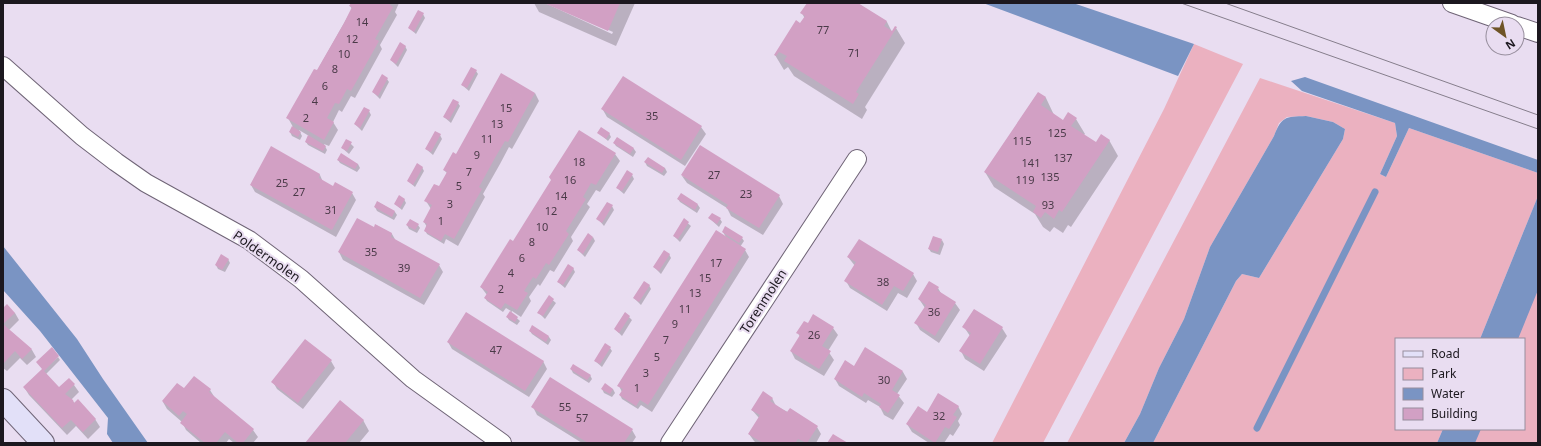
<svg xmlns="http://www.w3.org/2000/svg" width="1541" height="446" font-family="'Noto Sans',sans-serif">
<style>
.green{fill:#ebb1c0}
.water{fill:#7a94c3}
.shadow{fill:#0003}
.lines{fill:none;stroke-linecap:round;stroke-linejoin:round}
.stream{stroke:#7a94c3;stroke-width:7}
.building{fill:#d2a0c4}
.street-casing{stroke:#6f6476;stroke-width:20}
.secondary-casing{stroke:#6f6476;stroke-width:24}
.street{stroke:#fff;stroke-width:18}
.secondary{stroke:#e2e0f8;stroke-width:22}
.tram{stroke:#867e8c;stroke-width:1}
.labels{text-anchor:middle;stroke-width:4;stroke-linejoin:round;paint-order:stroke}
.number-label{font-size:11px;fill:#4a3a48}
.street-label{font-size:13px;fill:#1c181f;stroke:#e9ddf1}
</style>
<rect width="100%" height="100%" fill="#e9ddf1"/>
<path class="green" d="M 1194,44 L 1243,64 L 1043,443 L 992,443 L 1164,109 Z
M 1260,78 L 1395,123 L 1397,136 L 1380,174 L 1386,177 L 1409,128 L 1538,173 L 1538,196 L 1480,339 L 1396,339 L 1396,429 L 1443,429 L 1437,443 L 1153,443 L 1236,281 L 1242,274 L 1259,278 L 1343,139 L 1345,129 L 1333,122 L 1306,116 L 1287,117 L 1279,123 L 1274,136 L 1210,247 L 1184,319 L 1159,368 L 1140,414 L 1124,443 L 1067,443 Z
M 1538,271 L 1538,443 L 1466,443 L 1472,429 L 1524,429 L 1524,339 L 1510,339 Z"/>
<path class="water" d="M 983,3 L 1073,3 L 1194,44 L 1178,76 Z
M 1305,77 L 1538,160 L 1538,173 L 1409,128 L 1386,177 L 1380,174 L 1397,136 L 1395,123 L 1302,91 L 1291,81 Z
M 1306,116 L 1333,122 L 1345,129 L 1343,139 L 1259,278 L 1242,274 L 1236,281 L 1153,443 L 1124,443 L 1140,414 L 1159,368 L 1184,319 L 1210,247 L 1274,136 C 1282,116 1285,117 1306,116 Z
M 1538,196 L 1538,290 L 1518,339 L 1480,339 Z
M 3,246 L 77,339 L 103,379 L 148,443 L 113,443 L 107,434 L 108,418 L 40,331 L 3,290 Z
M 1443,429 L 1481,429 L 1475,443 L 1437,443 Z"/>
<path class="shadow" d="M 352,3 L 399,3 L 395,12 L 397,15 L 380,45 L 382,49 L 355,98 L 351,96 L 342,112 L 339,110 L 333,122 L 338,130 L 329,146 L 324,144 L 327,150 L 325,154 L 308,145 L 306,142 L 309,136 L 299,130 L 302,136 L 300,140 L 292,136 L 290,132 L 293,127 L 288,118 L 317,71 L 352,9 L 350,6 Z
M 534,3 L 545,3 L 612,34 L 613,32 L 547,3 L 635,3 L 616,46 L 539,12 Z
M 808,3 L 857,3 L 887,22 L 892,32 L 896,28 L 905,43 L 865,107 L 867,110 L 862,119 L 794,76 L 788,67 L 784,70 L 775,55 L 805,19 L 802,13 Z
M 423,14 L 425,18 L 416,34 L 409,28 Z
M 405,46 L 407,50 L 398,67 L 391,60 Z
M 476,71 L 478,74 L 469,91 L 462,85 Z
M 387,79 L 389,82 L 380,99 L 373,92 Z
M 535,93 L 539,101 L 512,149 L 509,147 L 500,164 L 483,194 L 485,197 L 458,246 L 446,239 L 444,244 L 427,234 L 425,230 L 427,227 L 424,222 L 431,209 L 426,201 L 439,188 L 447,173 L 444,170 L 457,155 Z
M 1038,93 L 1046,98 L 1054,115 L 1063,121 L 1076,119 L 1085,134 L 1084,135 L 1096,144 L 1109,140 L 1118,156 L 1071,227 L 1068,225 L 1063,233 L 1054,227 L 1050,232 L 1043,227 L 1035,214 L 994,187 L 985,172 Z
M 458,103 L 460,106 L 451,123 L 444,117 Z
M 603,110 L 701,127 L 706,134 L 685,166 L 607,117 Z
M 369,111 L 371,115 L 362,131 L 355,124 Z
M 599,133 L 609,133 L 611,137 L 608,141 Z
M 440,135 L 442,139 L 433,155 L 426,149 Z
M 617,138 L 634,149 L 636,152 L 633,157 L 616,146 L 614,143 Z
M 347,140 L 354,147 L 349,154 L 342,148 Z
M 615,154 L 620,161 L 600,192 L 596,190 L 587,204 L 590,207 L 571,237 L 573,241 L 554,272 L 550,270 L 540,286 L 538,284 L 529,297 L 531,301 L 521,317 L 512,311 L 511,313 L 520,321 L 517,325 L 509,320 L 507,317 L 511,311 L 506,308 L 503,312 L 487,301 L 485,298 L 487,295 L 481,287 L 513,242 Z
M 338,160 L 358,164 L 360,168 L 357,172 L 340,163 Z
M 645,162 L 665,168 L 667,172 L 664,176 L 647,166 Z
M 422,167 L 424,171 L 415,187 L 408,181 Z
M 320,175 L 323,182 L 333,187 L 352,193 L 356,200 L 336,237 L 255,192 L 251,185 Z
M 632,175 L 634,179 L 624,194 L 617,188 Z
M 682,176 L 779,196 L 783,204 L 763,235 L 731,216 L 727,208 L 687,183 Z
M 404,199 L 406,203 L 402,210 L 395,204 Z
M 678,199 L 698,205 L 700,208 L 697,213 L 680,202 Z
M 378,202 L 395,212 L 397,215 L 394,220 L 377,211 L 375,207 Z
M 612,206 L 614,210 L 604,226 L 598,219 Z
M 709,218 L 720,219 L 722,222 L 719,227 Z
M 684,220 L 691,226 L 680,242 L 674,236 Z
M 376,225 L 392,234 L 396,241 L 439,265 L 443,272 L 424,305 L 343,260 L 339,252 L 374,229 Z
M 407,225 L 418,225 L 420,228 L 417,233 L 409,229 Z
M 723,232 L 742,238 L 744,241 L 740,247 L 745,250 L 749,257 L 652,412 L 641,405 L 638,409 L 622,399 L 620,395 L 622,392 L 619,386 L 727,239 Z
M 593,237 L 595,241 L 585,257 L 578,250 Z
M 942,240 L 944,244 L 940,255 L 931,252 L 929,249 Z
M 669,254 L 671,258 L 661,274 L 654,267 Z
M 848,257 L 913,274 L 917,281 L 907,298 L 898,293 L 887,311 L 850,288 L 846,281 L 855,266 Z
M 228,259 L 230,263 L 225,272 L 218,269 L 216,265 Z
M 573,268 L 575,272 L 565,288 L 558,282 Z
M 649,285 L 651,289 L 641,305 L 634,298 Z
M 938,288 L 942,295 L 955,303 L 960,310 L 939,343 L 920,330 L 916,323 L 925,308 L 919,299 Z
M 549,297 L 556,303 L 545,319 L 539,313 Z
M 3,309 L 15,313 L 19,320 L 9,330 L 32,350 L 36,357 L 27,365 L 20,358 L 7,371 L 3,368 Z
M 974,310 L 1002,328 L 1007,336 L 984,371 L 965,359 L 961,351 L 970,336 L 964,327 Z
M 625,313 L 632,320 L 622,336 L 615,329 Z
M 808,325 L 833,328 L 838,335 L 828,351 L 834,360 L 824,376 L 795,359 L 791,351 L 800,337 L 798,333 Z
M 530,331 L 549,337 L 551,340 L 548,345 L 532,334 Z
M 448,342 L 543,361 L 547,369 L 529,397 L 452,349 Z
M 610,348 L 612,351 L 602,367 L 595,361 Z
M 58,357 L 60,360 L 46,374 L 59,388 L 69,379 L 74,385 L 79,392 L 71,400 L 95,419 L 100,427 L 88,439 L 76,426 L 67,435 L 29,395 L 24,387 Z
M 331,361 L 335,368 L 303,409 L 277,389 L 273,382 Z
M 854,367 L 903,372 L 907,379 L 897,394 L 904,403 L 893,420 L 884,415 L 880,407 L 868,400 L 866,403 L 839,386 L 835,379 Z
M 571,369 L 590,375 L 592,379 L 589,383 L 573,373 Z
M 602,389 L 613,389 L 615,393 L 612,397 L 604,393 Z
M 184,390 L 210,390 L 215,398 L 253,430 L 258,437 L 253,443 L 234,443 L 229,439 L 226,443 L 201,443 L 186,430 L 182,422 L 167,409 L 163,402 Z
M 772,398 L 776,406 L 817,427 L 821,434 L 816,443 L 756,443 L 754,441 L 749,434 L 759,418 L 752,410 Z
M 958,406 L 962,414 L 958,421 L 960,425 L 953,436 L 950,434 L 944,443 L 929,443 L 912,432 L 907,424 L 927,413 Z
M 533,407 L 632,430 L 636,437 L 632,443 L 582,443 L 537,415 Z
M 363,420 L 369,431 L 359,443 L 306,443 Z"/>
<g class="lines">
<path class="stream" d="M 1257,428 L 1375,192"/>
</g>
<path class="building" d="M 351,3 L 391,3 L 390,5 L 393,7 L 375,39 L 379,41 L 351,91 L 347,89 L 339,104 L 335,103 L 327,118 L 334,122 L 324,140 L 286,118 L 314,69 L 317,70 L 344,23 L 352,7 L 349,6 Z
M 544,3 L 620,3 L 608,31 Z
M 807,3 L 858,3 L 887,21 L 884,26 L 892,31 L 895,26 L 897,27 L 856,92 L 859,94 L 853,104 L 784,61 L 787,56 L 779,52 L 776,56 L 774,55 L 796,20 L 800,23 L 805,16 L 800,13 Z
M 418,10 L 424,13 L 414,32 L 408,28 Z
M 400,42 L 406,46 L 396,64 L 390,60 Z
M 471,67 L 477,70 L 467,88 L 461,85 Z
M 501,73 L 535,93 L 508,142 L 505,141 L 496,156 L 479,187 L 482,189 L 454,239 L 445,234 L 441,241 L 424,231 L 427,224 L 423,222 L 432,205 L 424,201 L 434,184 L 439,186 L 447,172 L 443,170 L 453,152 L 456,154 Z
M 382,74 L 388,78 L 378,96 L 372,92 Z
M 623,76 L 702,126 L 681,160 L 601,109 Z
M 1038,92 L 1046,97 L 1041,105 L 1063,120 L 1068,112 L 1077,118 L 1071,126 L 1096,142 L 1101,134 L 1110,140 L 1062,212 L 1059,210 L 1054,219 L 1045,212 L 1041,218 L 1033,212 L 1036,206 L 984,172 Z
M 453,99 L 459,102 L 449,120 L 443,117 Z
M 364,107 L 370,110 L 360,128 L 354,124 Z
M 292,126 L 301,132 L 298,137 L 289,132 Z
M 601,127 L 610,133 L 606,139 L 597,133 Z
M 579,130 L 616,153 L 596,185 L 591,183 L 583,197 L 586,199 L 566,231 L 569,234 L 549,265 L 546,263 L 536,279 L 533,277 L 524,291 L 528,293 L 517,310 L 505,303 L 501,309 L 484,298 L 488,292 L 480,287 L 510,239 L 513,241 L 551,180 L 549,177 Z
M 435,131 L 441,134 L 431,152 L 425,149 Z
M 308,135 L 326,146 L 323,151 L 305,142 Z
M 617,137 L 634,148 L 630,154 L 613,143 Z
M 346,139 L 352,142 L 347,151 L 341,148 Z
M 700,145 L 780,195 L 759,228 L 726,208 L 728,205 L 681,175 Z
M 271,146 L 320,174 L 319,178 L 333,186 L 335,182 L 353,192 L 332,230 L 250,185 Z
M 341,153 L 358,164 L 355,169 L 337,160 Z
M 648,157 L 665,168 L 662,173 L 644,162 Z
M 417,163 L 423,167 L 413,185 L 407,181 Z
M 627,170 L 633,174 L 622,191 L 616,188 Z
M 681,193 L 698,204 L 695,210 L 677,199 Z
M 399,195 L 405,199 L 400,208 L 394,204 Z
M 377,201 L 395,211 L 392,217 L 374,207 Z
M 607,202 L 613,205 L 602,223 L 596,219 Z
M 712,213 L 721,218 L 717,224 L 708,218 Z
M 357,218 L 374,227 L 375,224 L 392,233 L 391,237 L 440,264 L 420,298 L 338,252 Z
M 684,218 L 689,222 L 678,239 L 673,236 Z
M 410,219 L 419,224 L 415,230 L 406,225 Z
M 725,226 L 743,237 L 739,243 L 722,232 Z
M 716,230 L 746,249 L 648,405 L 640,400 L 636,406 L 619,395 L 623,389 L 617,386 Z
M 588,233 L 593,237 L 583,254 L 577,250 Z
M 933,236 L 942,239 L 938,252 L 928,249 Z
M 859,239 L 914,273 L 903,291 L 894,286 L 882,305 L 844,281 L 856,262 L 847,257 Z
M 664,250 L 670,254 L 659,271 L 653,267 Z
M 221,254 L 229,259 L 222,270 L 215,265 Z
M 568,264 L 574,268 L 563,285 L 557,282 Z
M 644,281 L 650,285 L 639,302 L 633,298 Z
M 929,281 L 939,287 L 937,290 L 956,302 L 935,336 L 914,323 L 926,305 L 918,299 Z
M 549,295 L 554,299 L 543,316 L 537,313 Z
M 7,304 L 15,313 L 3,324 L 32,349 L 22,359 L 15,351 L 3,364 L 3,308 Z
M 974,309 L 1003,327 L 980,364 L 959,351 L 971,333 L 962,327 Z
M 510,311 L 518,317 L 515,322 L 506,317 Z
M 466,312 L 544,361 L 525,391 L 447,342 Z
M 625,312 L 630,316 L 619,333 L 614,329 Z
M 813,314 L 834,327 L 822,346 L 831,351 L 819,369 L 790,351 L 800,335 L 796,333 L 804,321 L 808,323 Z
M 532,325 L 549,336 L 546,342 L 529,331 Z
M 305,339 L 332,360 L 298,403 L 271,382 Z
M 605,343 L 611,347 L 600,364 L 594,361 Z
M 52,347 L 59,356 L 44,371 L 59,387 L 69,378 L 75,384 L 65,394 L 73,400 L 74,403 L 78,399 L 96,419 L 83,432 L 71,420 L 62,428 L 23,387 L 42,369 L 36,362 Z
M 865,347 L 903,371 L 892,390 L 900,395 L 888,413 L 879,407 L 881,404 L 864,393 L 862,397 L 834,379 L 845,360 L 854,366 Z
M 573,364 L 591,375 L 587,380 L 570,369 Z
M 194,376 L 211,389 L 209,392 L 254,429 L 243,443 L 238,443 L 225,432 L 216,443 L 205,443 L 180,423 L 187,414 L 183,411 L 179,416 L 162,401 L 177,383 L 184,388 Z
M 550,377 L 633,429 L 624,443 L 588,443 L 531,407 Z
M 605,383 L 613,389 L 610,394 L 601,389 Z
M 763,391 L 773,398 L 770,401 L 787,412 L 790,408 L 818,426 L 807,443 L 798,439 L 795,443 L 763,443 L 748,434 L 760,415 L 751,410 Z
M 938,393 L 959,406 L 953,415 L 957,417 L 949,429 L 945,427 L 935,443 L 906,424 L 918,406 L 927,412 Z
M 340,400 L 364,420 L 345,443 L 305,443 Z
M 833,434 L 848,443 L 827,443 Z"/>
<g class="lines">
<defs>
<path id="street" d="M 1452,3 L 1512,24
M 1517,26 L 1538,33
M 3,66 L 82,136 L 116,162 L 146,183 L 249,240 L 301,279 L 413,379 L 502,443
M 670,443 L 857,159"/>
<path id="secondary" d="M 3,400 L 43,443"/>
</defs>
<use href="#street" class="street-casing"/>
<use href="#secondary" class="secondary-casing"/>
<use href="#street" class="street"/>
<use href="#secondary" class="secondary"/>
<path class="tram" d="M 1181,3 L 1538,129
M 1225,3 L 1538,115"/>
</g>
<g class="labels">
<g class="number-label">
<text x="362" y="26">14</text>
<text x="823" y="34">77</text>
<text x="352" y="43">12</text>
<text x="854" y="57">71</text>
<text x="344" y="58">10</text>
<text x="335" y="73">8</text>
<text x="325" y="90">6</text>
<text x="315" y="105">4</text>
<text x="506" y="112">15</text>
<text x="652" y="120">35</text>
<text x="306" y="122">2</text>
<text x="497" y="128">13</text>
<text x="1057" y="137">125</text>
<text x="487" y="143">11</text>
<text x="1022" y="145">115</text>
<text x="477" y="159">9</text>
<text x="1063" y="162">137</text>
<text x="579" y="166">18</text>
<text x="1031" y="167">141</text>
<text x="469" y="176">7</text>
<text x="714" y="179">27</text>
<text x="1050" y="181">135</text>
<text x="570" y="184">16</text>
<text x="1025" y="184">119</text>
<text x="282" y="187">25</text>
<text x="459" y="190">5</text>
<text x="299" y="196">27</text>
<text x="746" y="198">23</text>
<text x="561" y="200">14</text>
<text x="450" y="208">3</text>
<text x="1048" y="209">93</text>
<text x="331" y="214">31</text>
<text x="551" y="215">12</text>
<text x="441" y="225">1</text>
<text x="542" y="231">10</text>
<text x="532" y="246">8</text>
<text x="371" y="256">35</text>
<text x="522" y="262">6</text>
<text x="716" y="267">17</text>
<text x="404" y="272">39</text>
<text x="511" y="277">4</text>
<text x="705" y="282">15</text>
<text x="883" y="286">38</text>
<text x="501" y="293">2</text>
<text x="695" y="297">13</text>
<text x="685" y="313">11</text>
<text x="934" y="316">36</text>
<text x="675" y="328">9</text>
<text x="814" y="339">26</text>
<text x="666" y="344">7</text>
<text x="496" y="354">47</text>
<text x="657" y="361">5</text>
<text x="646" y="377">3</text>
<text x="884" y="384">30</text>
<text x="637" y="392">1</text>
<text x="565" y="411">55</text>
<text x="939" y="420">32</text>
<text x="582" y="422">57</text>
</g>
<g class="street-label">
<text transform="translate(267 256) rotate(35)" y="5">Poldermolen</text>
<text transform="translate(763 301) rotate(-57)" y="5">Torenmolen</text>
</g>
</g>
<rect width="1541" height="446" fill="none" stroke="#1c181f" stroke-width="8"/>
<rect x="1395" y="338" width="130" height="92" fill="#e9ddf1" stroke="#978e9d"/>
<rect x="1403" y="351" width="20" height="6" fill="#e2e0f8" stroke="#978e9d"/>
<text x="1431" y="358" font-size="12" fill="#1c181f">Road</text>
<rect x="1403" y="368" width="20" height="12" fill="#ebb1c0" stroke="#978e9d"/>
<text x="1431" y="378" font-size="12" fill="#1c181f">Park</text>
<rect x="1403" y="388" width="20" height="12" fill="#7a94c3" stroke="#978e9d"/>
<text x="1431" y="398" font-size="12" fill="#1c181f">Water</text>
<rect x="1403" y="408" width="20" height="12" fill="#d2a0c4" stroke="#978e9d"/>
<text x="1431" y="418" font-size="12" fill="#1c181f">Building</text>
<g transform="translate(1505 36) rotate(147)"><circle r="19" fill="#e9ddf1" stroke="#978e9d"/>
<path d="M0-3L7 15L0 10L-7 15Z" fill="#6f5426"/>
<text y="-6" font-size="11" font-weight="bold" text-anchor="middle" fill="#1c181f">N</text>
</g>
</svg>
